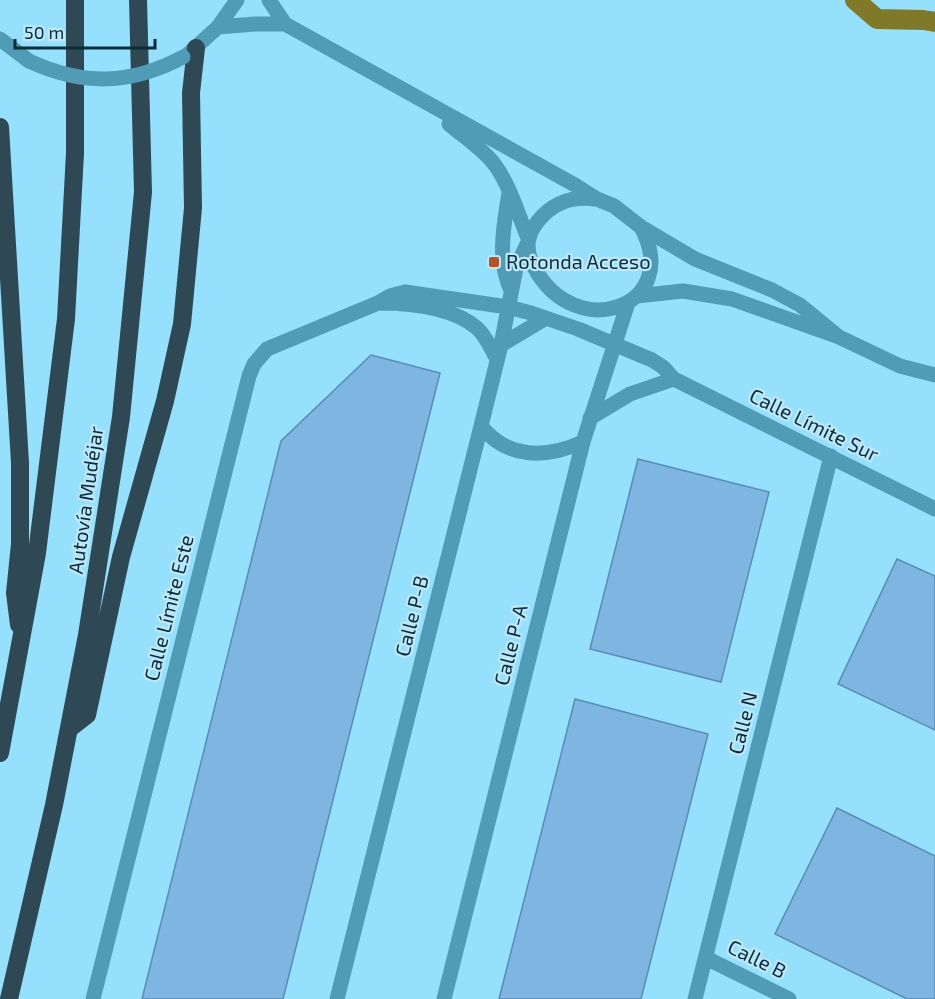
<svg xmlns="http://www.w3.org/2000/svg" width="935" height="999" font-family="'Exo 2',sans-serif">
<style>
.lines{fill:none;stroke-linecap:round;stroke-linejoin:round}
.canal{stroke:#807927;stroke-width:20}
.building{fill:#7fb5e1;stroke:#578cb6;stroke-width:1.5}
.minor{stroke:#509bb6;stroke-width:15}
.highway{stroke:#2e4954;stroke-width:18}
.minor-bridge{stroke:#509bb6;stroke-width:15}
.poi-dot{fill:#b7531f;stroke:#bde8fa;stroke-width:2}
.labels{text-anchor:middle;stroke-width:4.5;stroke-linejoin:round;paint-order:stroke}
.poi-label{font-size:20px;fill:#0a2b37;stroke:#bde8fa;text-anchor:start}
.street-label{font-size:20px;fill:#0a2b37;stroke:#bde8fa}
</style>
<rect width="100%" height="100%" fill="#94e0fd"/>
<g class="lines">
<path class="canal" d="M 855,0 L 877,19 L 923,20 L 935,22"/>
</g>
<path class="building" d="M 371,355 L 440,373 L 283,999 L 142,999 L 281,441 Z
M 638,459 L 769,492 L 721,682 L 590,649 Z
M 897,559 L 935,576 L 935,730 L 838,684 Z
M 575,699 L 708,734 L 641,999 L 499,999 Z
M 837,808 L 935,856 L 935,999 L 907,999 L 775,934 Z"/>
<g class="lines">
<path class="minor" d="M 269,0 L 285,24 L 575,185 L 597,199 L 614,206 L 641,227 L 695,259 L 772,290 L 800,305 L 839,337
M 218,27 L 255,24 L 285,24
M 0,39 L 29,61
M 187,55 L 218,27 L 237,0
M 449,124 C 464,137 483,149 495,165 C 510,186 518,214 528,238
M 509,193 C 504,224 497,258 510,288
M 595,199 C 571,196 553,203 538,221 C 526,236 525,250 534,267 C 575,345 684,307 641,227
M 637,296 L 683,291 L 732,299 L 839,337 L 900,366 L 935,375
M 378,303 C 409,303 452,307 477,328 C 486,336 491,349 497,359
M 501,345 L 546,318
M 590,418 L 630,394 L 674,379
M 481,426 C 508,460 547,458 583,442
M 706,958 L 789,999
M 93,999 L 249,376 L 254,364 L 267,349 L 378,303 L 390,296 L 405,292 L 508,307 L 531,313 L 578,329 L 652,360 L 663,367 L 674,379 L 935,509
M 337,999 L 481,426 L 501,345 L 516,268 L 527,244
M 444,999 L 583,442 L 628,303
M 695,999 L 831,456"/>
<path class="highway" d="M 0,127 L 20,463 L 20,544 L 15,593 L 19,625
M 69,729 L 87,715 L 121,557 L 165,401 L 182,324 L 193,208 L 191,93 L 196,48
M 0,753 L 37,553 L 66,319 L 75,153 L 75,0
M 9,999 L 54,805 L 87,635 L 121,417 L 143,192 L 138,0"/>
<path class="minor-bridge" d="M 29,61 C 83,86 131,85 183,57"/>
</g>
<rect class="poi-dot" x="488" y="256" width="12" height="12" rx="3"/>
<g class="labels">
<g class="poi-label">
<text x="506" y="269">Rotonda Acceso</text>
</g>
<g class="street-label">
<text transform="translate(814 425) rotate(26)" y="7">Calle Límite Sur</text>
<text transform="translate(86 500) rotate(-82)" y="7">Autovía Mudéjar</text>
<text transform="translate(169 608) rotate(-76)" y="7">Calle Límite Este</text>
<text transform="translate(412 616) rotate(-76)" y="7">Calle P-B</text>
<text transform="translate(511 645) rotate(-76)" y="7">Calle P-A</text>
<text transform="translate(743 723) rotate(-76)" y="7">Calle N</text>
<text transform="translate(757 959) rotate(26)" y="7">Calle B</text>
</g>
</g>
<path d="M15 39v9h140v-9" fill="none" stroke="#0a2b37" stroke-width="3"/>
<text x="24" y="39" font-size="18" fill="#0a2b37" stroke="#bde8fa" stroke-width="4.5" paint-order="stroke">50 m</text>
</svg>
